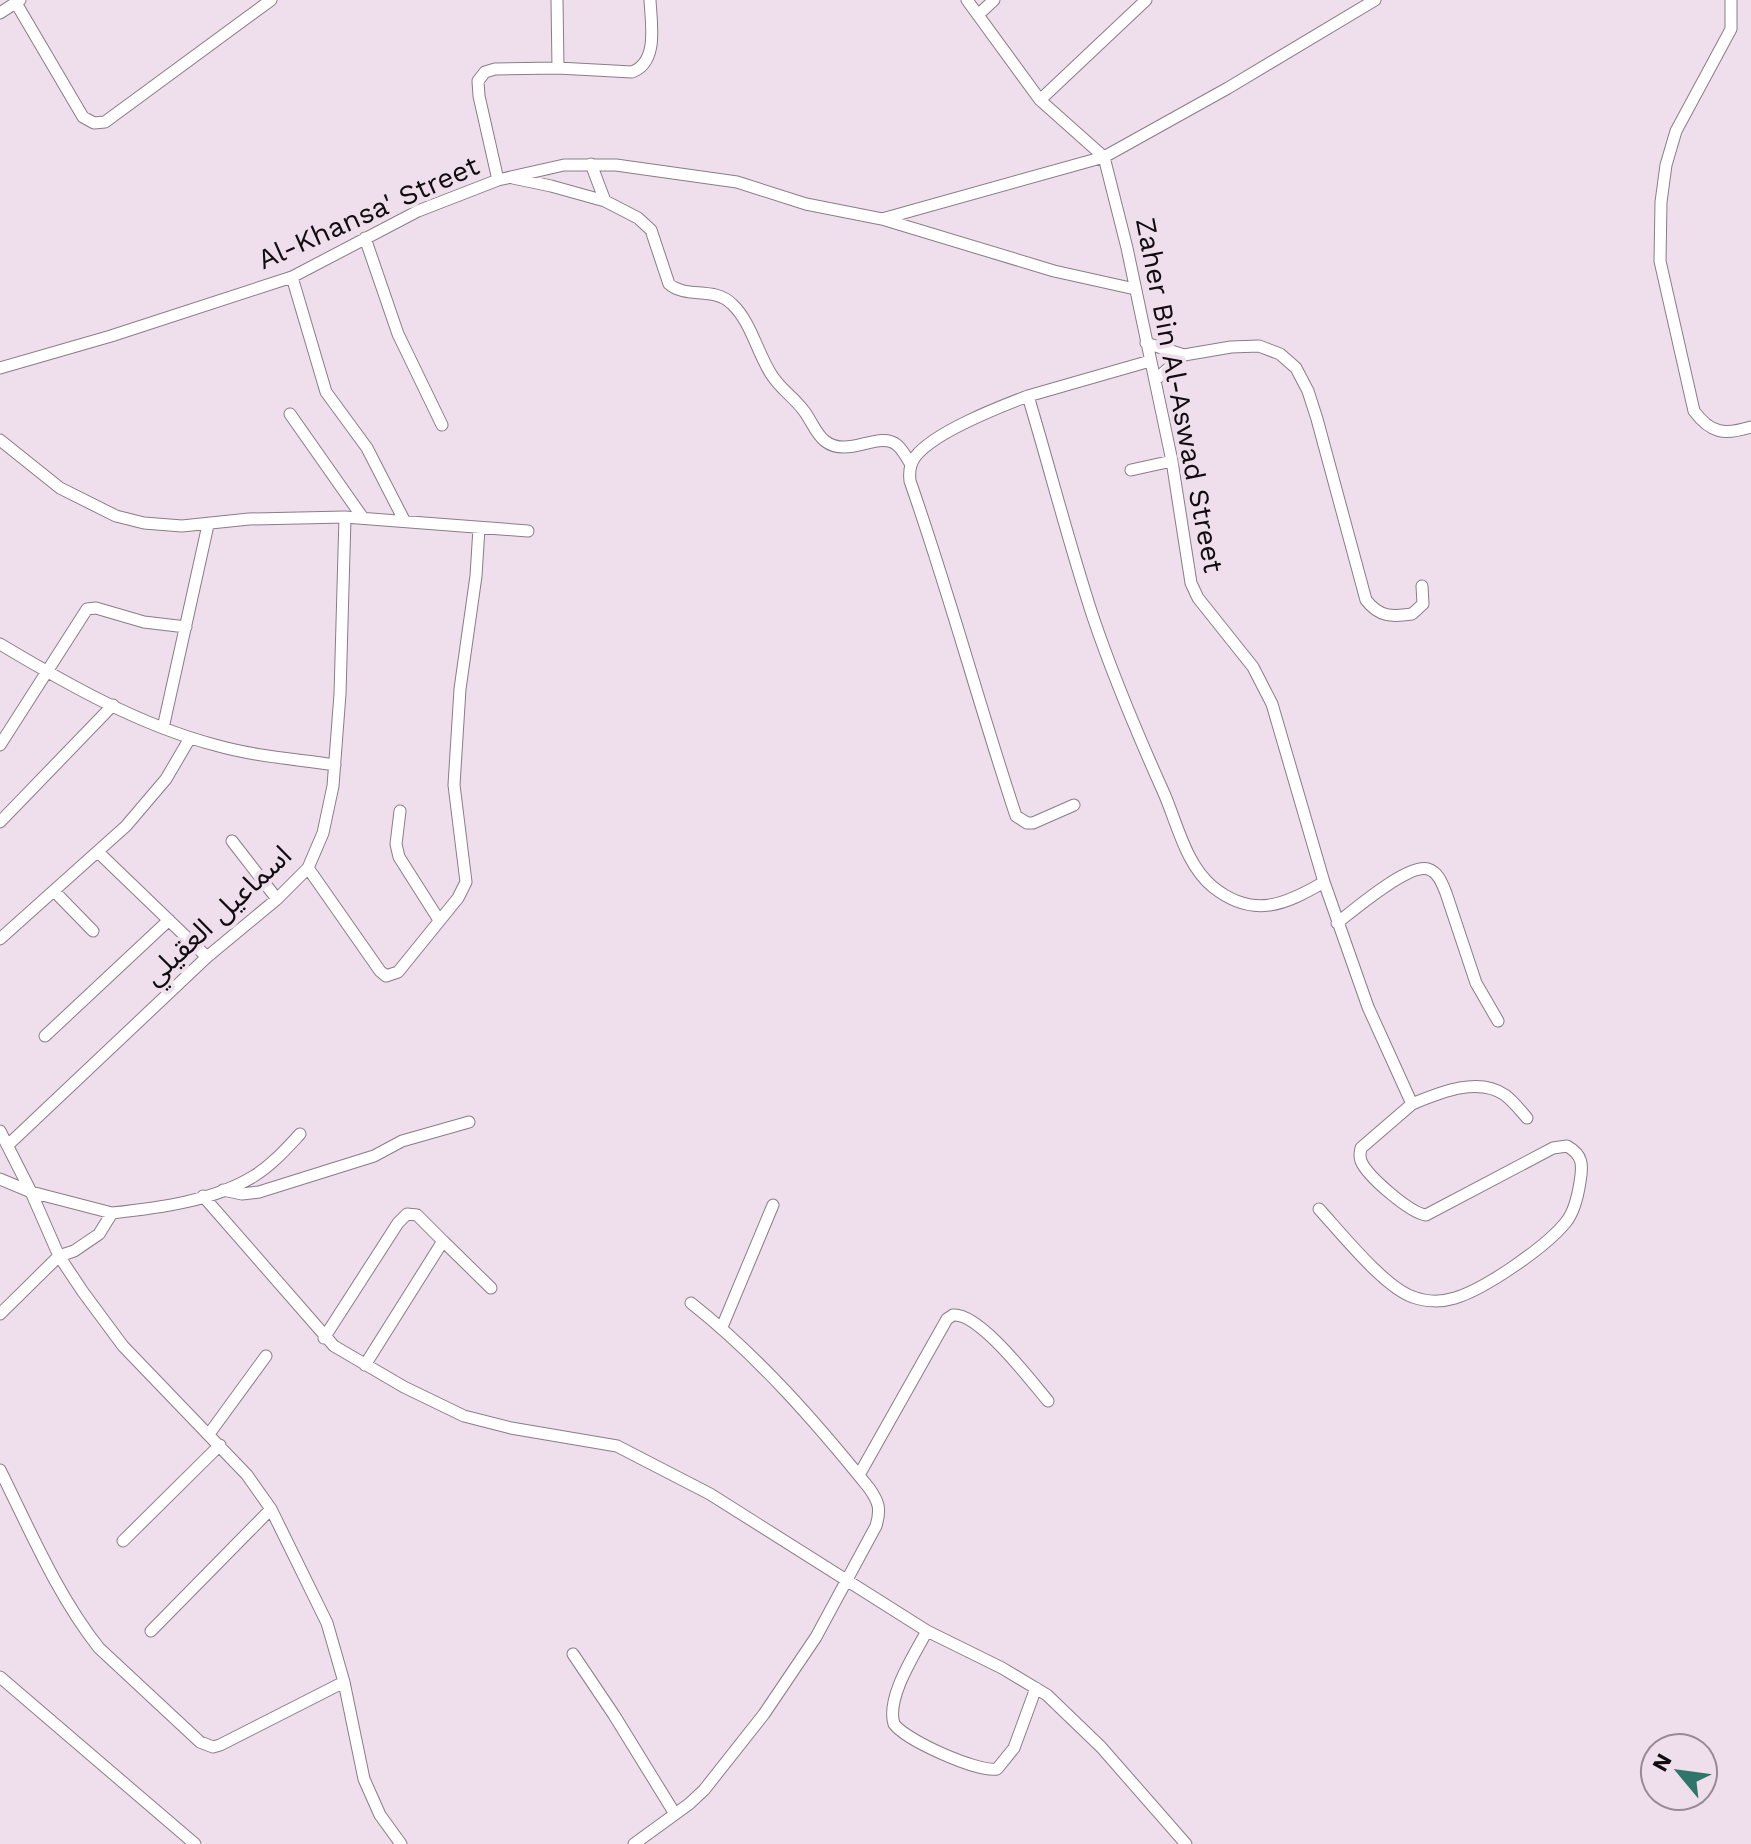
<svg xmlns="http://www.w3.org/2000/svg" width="1751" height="1844" font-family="'Work Sans','Noto Sans Arabic',sans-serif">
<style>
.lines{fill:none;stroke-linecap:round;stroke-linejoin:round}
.minor-casing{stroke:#8a7c88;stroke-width:13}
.minor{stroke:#fff;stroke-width:11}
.labels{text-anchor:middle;stroke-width:8;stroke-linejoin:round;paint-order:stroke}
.street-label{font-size:28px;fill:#110c10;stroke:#efdfed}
</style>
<rect width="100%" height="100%" fill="#efdfed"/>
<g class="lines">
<defs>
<path id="minor" d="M 967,0 L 1040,100 L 1104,157 L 1127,248 L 1172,461 L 1191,583 L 1198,598 L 1253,667 L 1272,704 L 1324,882 C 1285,905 1253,919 1213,887 C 1185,864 1177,822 1163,791 C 1137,733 1113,676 1093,617 C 1069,544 1050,469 1028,396 L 1150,361
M 1731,0 L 1731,29 L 1676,131 L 1666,165 L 1661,202 L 1660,261 L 1694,411 C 1711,434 1725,435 1751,427
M 16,3 L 83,117 L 94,123 L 105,122 L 271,0
M 0,13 L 20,0
M 979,14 L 994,0
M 558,68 L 632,72 C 659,62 651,23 650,0
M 1040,100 L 1146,0
M 591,164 L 605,201 L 638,218 L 651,230 L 669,284 C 686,299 714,286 732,304 C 751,322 757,352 771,374 C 780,389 794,397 804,411 C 811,420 816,434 825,441 C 848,459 879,430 897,445 C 903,450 907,458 911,465
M 513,178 L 551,186 L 605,201
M 498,180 L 479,96 L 478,81 L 485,72 L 495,69 L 558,68 L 557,0
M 882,219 L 1104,157 L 1228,88 L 1375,0
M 365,238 L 398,334 L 442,425
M 292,277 L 326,392 L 367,448 L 404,520
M 1146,343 L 1184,355
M 0,368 L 111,336 L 292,277 L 418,211 L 498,180 L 564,165 L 616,165 L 737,182 L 806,204 L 882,219 L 1054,271 L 1135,289
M 1155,380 L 1184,355 L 1231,347 L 1259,346 L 1280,354 L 1296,368 L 1308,391 L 1317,419 L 1366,600 C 1379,617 1392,617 1412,614 L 1423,604 L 1422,586
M 1028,396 C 999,407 934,432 915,457 C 910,464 909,473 910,481 C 949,592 979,705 1016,816 L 1027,823 L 1033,823 L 1074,805
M 290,414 L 363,518
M 0,440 L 60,488 L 116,516 L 144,523 L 182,526 L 249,519 L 345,517 L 528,531
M 1131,470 L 1172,461
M 0,644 C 67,684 139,725 215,745 C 253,756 295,759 335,765
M 163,728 L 208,525
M 0,745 L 87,609 L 96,608 L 144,622 L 186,627
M 400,811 L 396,844 L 399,857 L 439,920
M 0,822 L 113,705
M 232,841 L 277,899
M 98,852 L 207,957
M 308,868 L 380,971 L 386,976 L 398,972 L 458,898 L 466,882 L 454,785 L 460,689 L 476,576 L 479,528
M 54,891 L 93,931
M 1337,923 C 1354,910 1408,863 1428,869 C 1438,872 1442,883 1446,893 L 1476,983 L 1498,1021
M 0,939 L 126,826 L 166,779 L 190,738
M 45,1036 L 169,920
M 1412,1104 C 1439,1093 1478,1076 1505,1095 C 1513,1101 1520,1110 1527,1118
M 0,1131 L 31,1192 L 59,1256 L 83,1292 L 123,1346 L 247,1475 L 271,1509 L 327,1623 L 344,1682 L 364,1779 L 380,1815 L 401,1844
M 8,1145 L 207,957 L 277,899 L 308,868 L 323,833 L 333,786 L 340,694 L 345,517
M 0,1179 L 31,1192 L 112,1213 L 99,1234 L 74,1251 L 59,1256 L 0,1314
M 223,1190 L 242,1194 L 259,1192 L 374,1156 L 402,1141 L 469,1122
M 203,1196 L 334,1346 L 404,1387 L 464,1416 L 511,1428 L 617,1446 L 710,1494 L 927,1631 L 1002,1668 L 1047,1695 L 1101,1747 L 1186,1844
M 1319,1209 C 1341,1233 1384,1287 1413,1297 C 1426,1302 1442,1302 1455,1298 C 1485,1289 1546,1247 1566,1222 C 1575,1211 1578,1195 1580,1182 C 1583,1165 1583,1155 1567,1146 L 1553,1148 L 1426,1215 C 1410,1213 1367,1176 1361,1161 C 1359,1155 1360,1154 1361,1148 L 1412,1104 L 1368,1007 L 1324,882
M 112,1213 C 158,1208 214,1201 254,1176 C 272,1165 286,1149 300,1134
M 443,1241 L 491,1288
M 722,1327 L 773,1205
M 324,1338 L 398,1223 L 407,1214 L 417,1215 L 443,1241 L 365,1365
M 209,1434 L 266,1356
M 0,1470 C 30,1530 57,1595 99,1648 L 200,1742 L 213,1747 L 220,1745 L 344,1682
M 859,1475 L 947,1319 L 953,1315 C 979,1312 1031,1381 1048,1401
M 123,1541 L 220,1445
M 151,1631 L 271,1509
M 927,1631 C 914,1655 886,1698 894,1724 C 907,1741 977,1772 997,1769 L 1014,1748 L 1036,1688
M 573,1654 L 614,1715 L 675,1814
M 0,1677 L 195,1844
M 634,1844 L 689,1804 L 704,1790 L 764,1714 L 816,1637 L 876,1526 C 881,1509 879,1502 869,1488 C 815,1421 758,1356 691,1303"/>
</defs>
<use href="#minor" class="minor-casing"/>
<use href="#minor" class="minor"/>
</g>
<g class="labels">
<g class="street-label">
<text transform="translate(368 212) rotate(-24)" y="10">Al-Khansa' Street</text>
<text transform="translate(1180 395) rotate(79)" y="10">Zaher Bin Al-Aswad Street</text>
<text transform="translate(217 915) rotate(-43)" y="10">اسماعيل العقيلي</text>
</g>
</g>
<g transform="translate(1679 1772) rotate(299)"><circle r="38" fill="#efdfed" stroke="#968b95" stroke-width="2"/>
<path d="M0-6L14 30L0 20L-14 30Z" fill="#307569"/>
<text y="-12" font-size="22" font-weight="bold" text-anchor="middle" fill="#110c10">N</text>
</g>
</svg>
